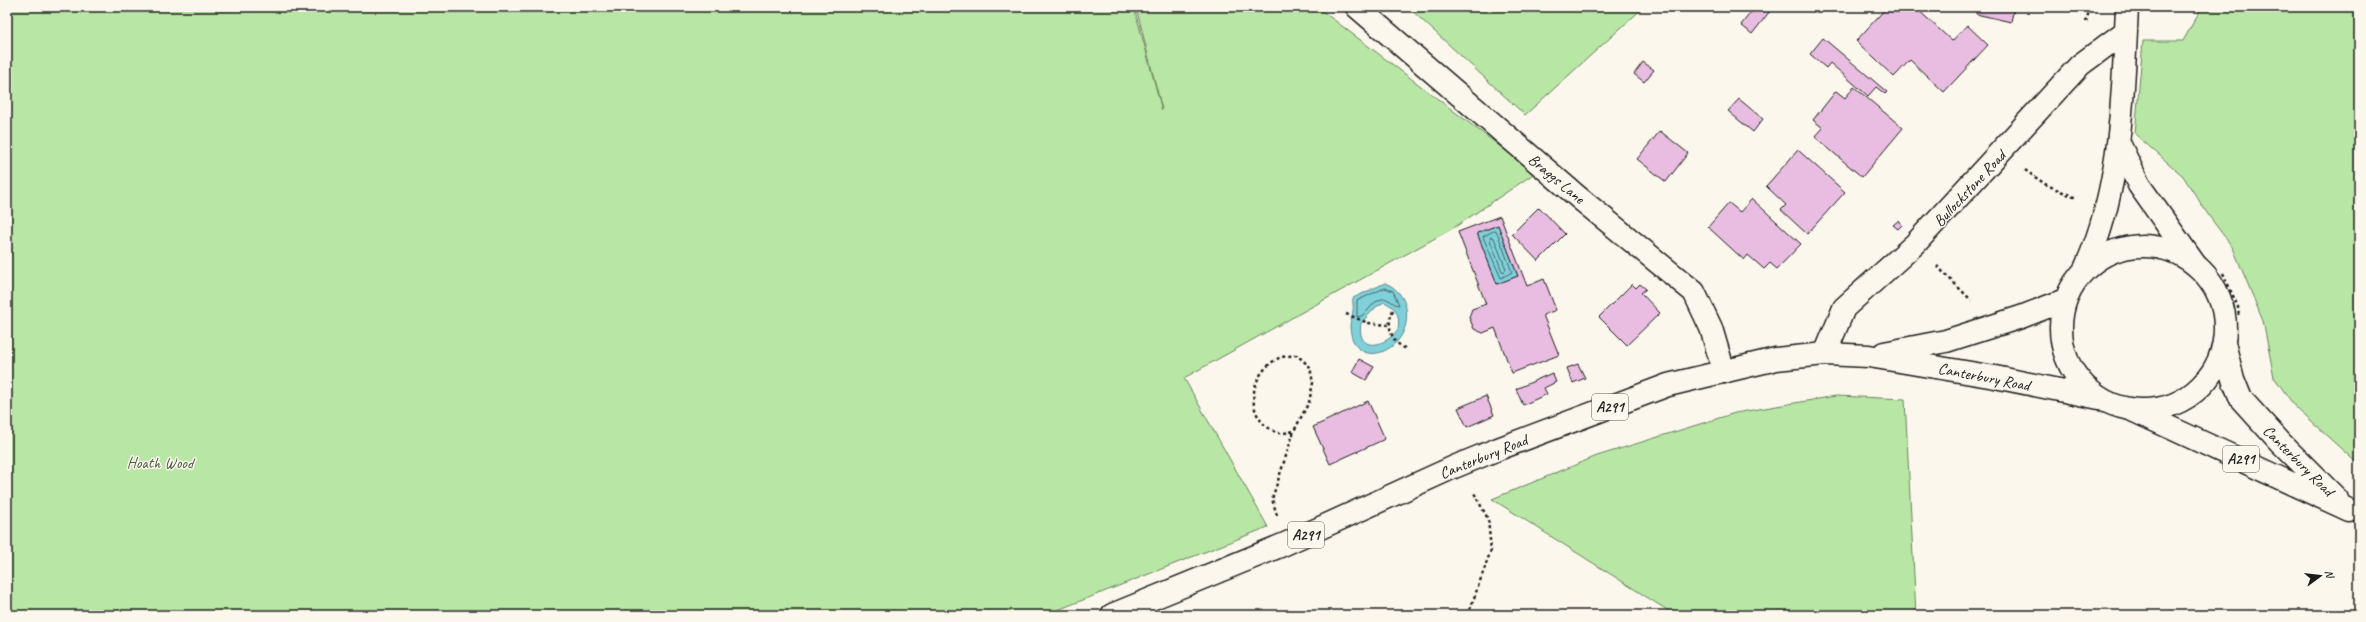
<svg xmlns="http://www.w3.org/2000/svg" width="2366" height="622" font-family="Caveat,sans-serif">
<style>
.green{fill:#b8e6a4;stroke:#6a8160}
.water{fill:#80d0d9;stroke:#58888d;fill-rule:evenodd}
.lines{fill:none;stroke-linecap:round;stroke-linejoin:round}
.shore{stroke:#446468;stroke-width:1}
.building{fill:#e9bde2;stroke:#1c1c1c;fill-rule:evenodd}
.minor-casing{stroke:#1c1c1c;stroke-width:25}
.major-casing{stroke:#1c1c1c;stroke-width:25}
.path{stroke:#1c1c1c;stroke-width:2.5;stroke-dasharray:3 3;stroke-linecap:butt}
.minor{stroke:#fbf7ec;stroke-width:22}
.major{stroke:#fbf7ec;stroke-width:22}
.labels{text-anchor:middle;stroke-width:3;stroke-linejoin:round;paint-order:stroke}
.shield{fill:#fbf7ec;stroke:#5f5e5a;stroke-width:1}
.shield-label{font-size:15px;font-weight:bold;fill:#1c1c1c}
.street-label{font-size:16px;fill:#1c1c1c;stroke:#fbf7ec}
.park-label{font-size:16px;fill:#4b5945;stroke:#fbf7ec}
</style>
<rect width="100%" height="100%" fill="#fbf7ec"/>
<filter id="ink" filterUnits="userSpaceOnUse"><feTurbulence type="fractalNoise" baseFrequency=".025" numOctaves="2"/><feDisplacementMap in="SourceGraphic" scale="8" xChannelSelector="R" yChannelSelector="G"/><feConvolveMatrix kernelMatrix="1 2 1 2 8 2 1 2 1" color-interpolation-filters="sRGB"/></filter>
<g filter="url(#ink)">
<path class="green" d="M 7,7 L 1134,7 L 1162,110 L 1136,7 L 1317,7 L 1535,173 L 1455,227 L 1184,378 L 1268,527 L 1045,615 L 7,615 Z
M 1408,7 L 1644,7 L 1525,115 Z
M 2202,7 L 2359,7 L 2359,465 L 2295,407 L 2274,377 L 2263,321 L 2233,248 L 2209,216 L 2183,176 L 2135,134 L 2143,41 L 2183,41 Z
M 1836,396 L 1905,399 L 1916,615 L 1675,615 L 1492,499 L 1597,456 L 1735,413 Z"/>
<path class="water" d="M 1498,225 L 1518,276 L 1497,284 L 1477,233 Z
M 1385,283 C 1396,287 1404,297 1406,308 C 1414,352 1352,375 1350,326 C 1350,321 1353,315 1353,310 C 1354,306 1352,303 1353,298 ZM 1384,302 C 1397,308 1400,315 1398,329 C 1385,348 1356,353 1361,323 L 1376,307 Z"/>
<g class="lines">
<path class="shore" d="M 1494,231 L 1497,232 L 1512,272 L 1501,278 L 1483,237 Z
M 1491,237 L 1494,238 L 1506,269 L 1504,272 L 1502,271 L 1490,240 Z
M 1385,288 L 1393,291 L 1399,305 C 1393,305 1389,297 1382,299 C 1371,301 1367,317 1357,317 L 1357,301 Z"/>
</g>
<path class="building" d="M 1755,7 L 1765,7 L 1770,11 L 1752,34 L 1741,25 Z
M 1887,7 L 1915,7 L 1952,41 L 1967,25 L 1988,45 L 1944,92 L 1910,60 L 1894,77 L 1856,41 Z
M 1977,7 L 2014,7 L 2011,22 L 1976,14 Z
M 1823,38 L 1887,92 L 1885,94 L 1876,87 L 1868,96 L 1830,63 L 1826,68 L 1810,54 Z
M 1643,62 L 1654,70 L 1644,82 L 1634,74 Z
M 1854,87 L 1903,128 L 1862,177 L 1815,137 L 1823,128 L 1813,120 L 1836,91 L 1845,98 Z
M 1739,99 L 1763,119 L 1753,132 L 1728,111 Z
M 1660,131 L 1688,153 L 1666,182 L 1637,159 Z
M 1798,150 L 1845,192 L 1807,234 L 1781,210 L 1786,205 L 1766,186 Z
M 1752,199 L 1801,244 L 1777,269 L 1770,263 L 1764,269 L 1748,255 L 1744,260 L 1708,227 L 1729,203 L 1740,212 Z
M 1539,207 L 1565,234 L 1538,261 L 1512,234 Z
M 1500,216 L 1527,286 L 1544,279 L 1556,310 L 1543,315 L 1559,355 L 1512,373 L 1495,328 L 1483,333 L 1474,329 L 1469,317 L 1472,309 L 1486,304 L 1458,232 ZM 1498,225 L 1518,276 L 1497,284 L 1477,233 Z
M 1899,220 L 1902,225 L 1898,229 L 1893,225 Z
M 1632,284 L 1636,288 L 1640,284 L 1646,289 L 1641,293 L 1660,313 L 1627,345 L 1599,317 Z
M 1359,359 L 1374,367 L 1366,380 L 1352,372 Z
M 1578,364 L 1585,378 L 1573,383 L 1567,368 Z
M 1552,373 L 1556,382 L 1544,388 L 1547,394 L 1523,405 L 1516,389 Z
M 1486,396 L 1494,415 L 1467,427 L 1458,408 Z
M 1368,401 L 1385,439 L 1330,464 L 1313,427 Z"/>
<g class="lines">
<defs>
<path id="minor" d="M 1357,7 L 1578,197 L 1694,292 L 1711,328 L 1724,372
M 2119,143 L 2139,185 L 2194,263
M 2085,269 C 2122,187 2123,95 2127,7
M 1825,354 L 1844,308 L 1915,244 L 2080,65 L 2126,31"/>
<path id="major" d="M2061 328a82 82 0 1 1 164 0a82 82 0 1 1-164 0Z
M 2224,343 L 2233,379 L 2241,399 L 2281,443 L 2337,499
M 1884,353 L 1946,341 L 2021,317 L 2065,300
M 2132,410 L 2349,510
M 1112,615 L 1285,544 L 1454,467 L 1498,449 L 1668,385 L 1776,359 L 1825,354 L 1869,356 L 1995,377 L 2099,398"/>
</defs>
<use href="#minor" class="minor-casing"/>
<use href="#major" class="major-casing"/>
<path class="path" d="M 2086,22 L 2090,7
M 2025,170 L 2045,184 L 2076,198
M 1937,266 L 1971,300
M 2223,273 L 2238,307 L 2239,317
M 1393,310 C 1386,324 1390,343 1407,349
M 1346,314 L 1368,323 L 1388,325
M 1277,515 L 1272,499 L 1294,431 L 1309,402 L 1313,383 L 1310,367 L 1297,355 C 1291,356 1284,356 1279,358 C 1247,374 1243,421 1279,433 C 1283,434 1289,432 1294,431
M 1468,615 L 1491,550 L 1488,519 L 1473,491"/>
<use href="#minor" class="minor"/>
<use href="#major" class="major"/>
</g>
</g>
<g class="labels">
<g class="shield">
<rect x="1592" y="394" width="36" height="26" rx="3"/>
<rect x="2223" y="446" width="36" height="26" rx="3"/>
<rect x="1288" y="522" width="36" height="26" rx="3"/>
</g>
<g class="shield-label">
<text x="1610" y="412">A291</text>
<text x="2241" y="464">A291</text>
<text x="1306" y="540">A291</text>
</g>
<g class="street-label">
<text transform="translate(1557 178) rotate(40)" y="6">Braggs Lane</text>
<text transform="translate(1969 188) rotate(-47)" y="6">Bullockstone Road</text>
<text transform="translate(1984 376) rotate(11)" y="6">Canterbury Road</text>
<text transform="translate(1483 456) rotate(-22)" y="6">Canterbury Road</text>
<text transform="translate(2299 460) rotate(45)" y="6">Canterbury Road</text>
</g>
<g class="park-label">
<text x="160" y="468">Hoath Wood</text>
</g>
</g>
<rect width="2366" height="622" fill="none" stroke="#fbf7ec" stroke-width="24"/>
<rect x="12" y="12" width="2342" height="598" fill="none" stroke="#1c1c1c" stroke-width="1.5" filter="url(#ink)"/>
<g transform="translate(2320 576) rotate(75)" stroke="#fbf7ec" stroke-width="3" paint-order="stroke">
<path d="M0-3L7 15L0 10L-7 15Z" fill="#1c1c1c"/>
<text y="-6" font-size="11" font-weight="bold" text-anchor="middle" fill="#1c1c1c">N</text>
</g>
</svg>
